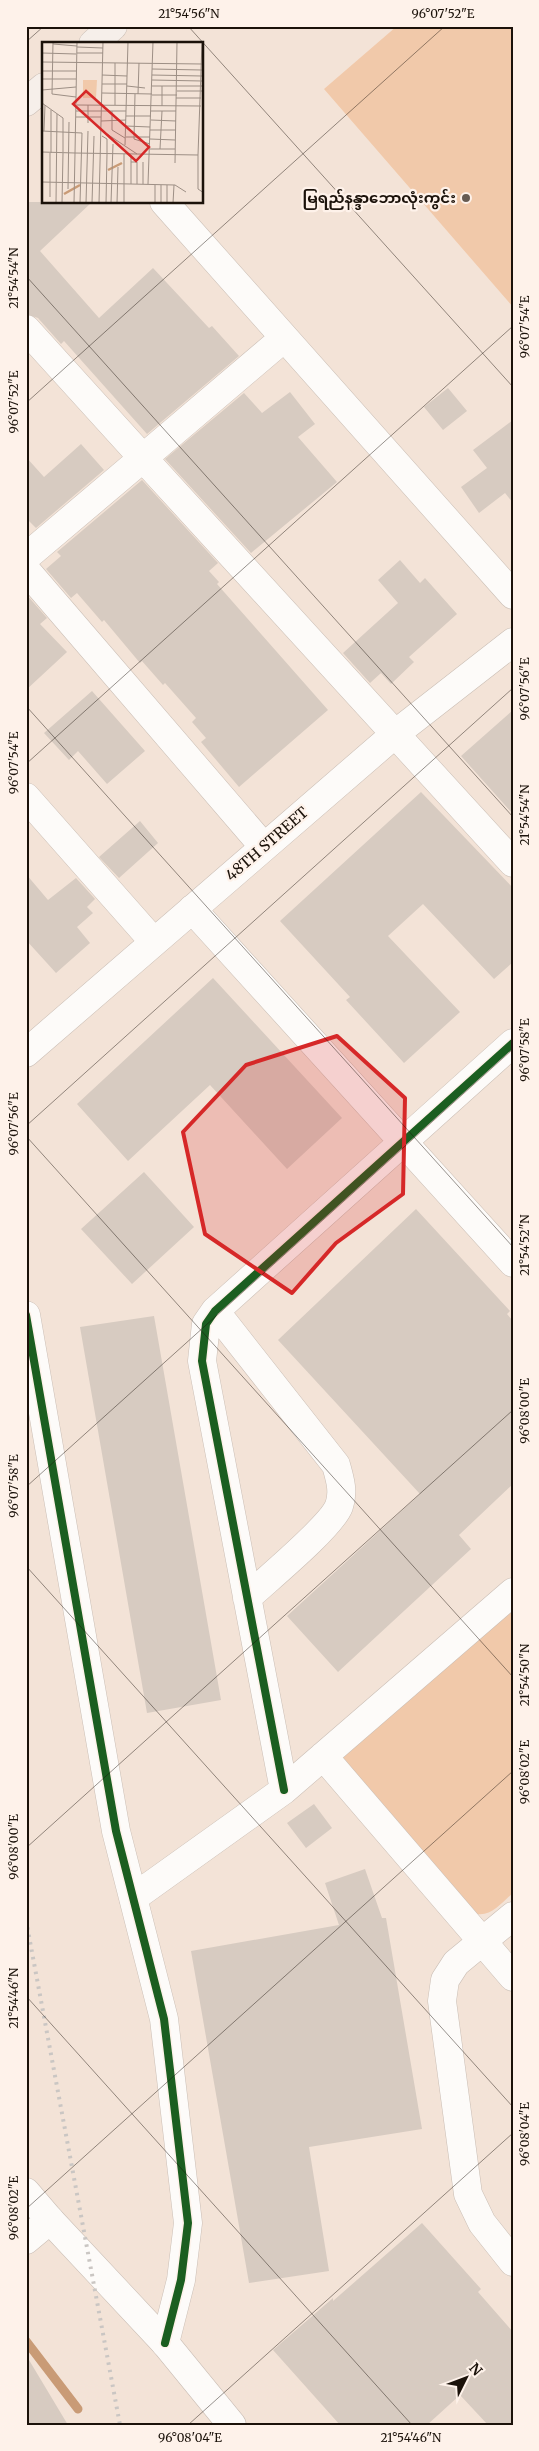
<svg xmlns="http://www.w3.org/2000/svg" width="539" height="2451" font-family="Merriweather,'Noto Sans Myanmar',serif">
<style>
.green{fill:#f1c9aa}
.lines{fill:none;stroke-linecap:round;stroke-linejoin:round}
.stream{stroke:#c99b76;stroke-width:9}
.building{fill:#d7cbc1}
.minor-casing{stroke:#cabeb5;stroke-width:29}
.tertiary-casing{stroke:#cabeb5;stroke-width:29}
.secondary-casing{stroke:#cabeb5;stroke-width:29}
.minor{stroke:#fdfbf9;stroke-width:28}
.tertiary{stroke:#fdfbf9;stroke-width:28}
.secondary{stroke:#f6efea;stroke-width:28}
.rail{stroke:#cac6c3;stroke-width:4;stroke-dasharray:2.5 5;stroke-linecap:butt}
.cycleway-casing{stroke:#fef2ea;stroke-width:11}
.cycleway{stroke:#1b5e20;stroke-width:8}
.marked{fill:#d62828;fill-opacity:0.2;stroke:#d62828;stroke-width:4;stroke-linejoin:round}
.ticks{fill:none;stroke:#1b120a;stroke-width:1;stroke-opacity:0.45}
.poi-dot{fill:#675b52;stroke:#fef2ea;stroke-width:2}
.labels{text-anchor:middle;stroke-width:4.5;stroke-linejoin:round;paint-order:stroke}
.poi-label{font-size:15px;font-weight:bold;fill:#1b120a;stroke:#fef2ea;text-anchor:end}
.street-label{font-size:15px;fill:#1b120a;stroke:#fef2ea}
.inset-river{fill:none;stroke:#c99b76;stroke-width:2.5}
.inset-road{fill:none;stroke:#9d8f85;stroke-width:1}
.view{fill:#d62828;fill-opacity:0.15;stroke:#d62828;stroke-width:2.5}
.inset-edge{fill:none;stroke:#1b120a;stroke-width:2.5}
.neatline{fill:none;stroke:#1b120a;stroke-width:2}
.ticks-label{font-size:12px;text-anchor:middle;fill:#1b120a}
</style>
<rect width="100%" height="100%" fill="#f3e3d7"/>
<path class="green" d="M 397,26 L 513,26 L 513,307 L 324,89 Z
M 513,1603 L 513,1893 C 501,1903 490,1919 473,1913 L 343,1761 L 342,1754 Z"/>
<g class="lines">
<path class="stream" d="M 26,2341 L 78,2409"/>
</g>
<path class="building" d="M 26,202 L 92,202 L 40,251 L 99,318 L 153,268 L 209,328 L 212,326 L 239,356 L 147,434 L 64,341 L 61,344 L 38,318 L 26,314 Z
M 448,388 L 467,411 L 443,430 L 424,407 Z
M 290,392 L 315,424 L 298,437 L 337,482 L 251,553 L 165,459 L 244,393 L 262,413 Z
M 513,420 L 513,503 L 505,493 L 479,513 L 461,487 L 487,468 L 473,450 Z
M 81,444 L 104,470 L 36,528 L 26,518 L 26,457 L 44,477 Z
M 142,480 L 218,563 L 209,571 L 219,582 L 217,584 L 328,710 L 239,787 L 201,742 L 206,738 L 192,722 L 196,718 L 165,683 L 163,685 L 142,661 L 140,663 L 104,620 L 102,622 L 77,593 L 71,598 L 46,569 L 61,556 L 57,552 Z
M 400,560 L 420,583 L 425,578 L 457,614 L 409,657 L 414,662 L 391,684 L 381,673 L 370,683 L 343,653 L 398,603 L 378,580 Z
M 26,594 L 47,618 L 40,624 L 67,652 L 26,690 Z
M 92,691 L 145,751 L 107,784 L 78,751 L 69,760 L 44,733 Z
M 513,710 L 513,814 L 461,756 Z
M 421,792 L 513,888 L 513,962 L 494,979 L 423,904 L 388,936 L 460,1012 L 404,1063 L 346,1000 L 350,997 L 280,921 Z
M 140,821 L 158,843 L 119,878 L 99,857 Z
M 26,874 L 48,900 L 76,878 L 95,899 L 87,907 L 93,913 L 77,927 L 90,943 L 56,973 L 26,940 Z
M 213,978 L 342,1118 L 287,1169 L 210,1085 L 128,1161 L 77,1104 Z
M 144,1172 L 194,1227 L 132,1284 L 81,1229 Z
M 416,1209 L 510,1311 L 507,1314 L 513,1321 L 513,1484 L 459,1535 L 471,1549 L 338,1672 L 287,1616 L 420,1494 L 278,1340 Z
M 154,1316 L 221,1700 L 147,1713 L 80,1327 Z
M 314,1804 L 332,1828 L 306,1848 L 287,1823 Z
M 365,1869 L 382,1918 L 386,1918 L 422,2129 L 309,2147 L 329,2271 L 249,2283 L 191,1951 L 339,1925 L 325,1883 Z
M 422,2223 L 481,2289 L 478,2292 L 513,2332 L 513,2425 L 488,2425 L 460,2395 L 427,2425 L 340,2425 L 273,2350 L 333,2298 L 333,2301 Z
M 26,2355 L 68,2425 L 26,2425 Z"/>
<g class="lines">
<defs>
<path id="minor" d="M 164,202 L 513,595
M 26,329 L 143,458 L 26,557
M 284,338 L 143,458 L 513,863
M 26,570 L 264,847
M 26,797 L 154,942
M 192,909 L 513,1263
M 26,1053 L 395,734 L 513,642
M 215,1311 L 336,1465 C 340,1479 344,1492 339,1506 C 331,1527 266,1580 247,1598
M 26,1315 L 116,1831 L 164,2019 L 188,2223 L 181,2280 L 165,2343
M 323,1756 L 513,1977
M 284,1790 L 202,1361 L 206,1324 L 215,1311 L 513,1043
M 133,1898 L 284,1790 L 513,1592
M 513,1916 L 456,1963 L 445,1980 L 442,2001 L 468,2194 L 482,2223 L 513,2262
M 26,2240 L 50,2220"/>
<path id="tertiary" d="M 26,2192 L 50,2220 L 165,2343 L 232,2425"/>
<path id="secondary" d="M 93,44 L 113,26
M 26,102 L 44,87"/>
</defs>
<use href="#minor" class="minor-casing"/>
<use href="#tertiary" class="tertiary-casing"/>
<use href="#secondary" class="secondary-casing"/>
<use href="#minor" class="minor"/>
<use href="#tertiary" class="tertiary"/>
<use href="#secondary" class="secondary"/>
<path class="rail" d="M 26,1920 L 120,2425"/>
<defs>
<path id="cycleway" d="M 26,1315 L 116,1831 L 164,2019 L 188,2223 L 181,2280 L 165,2343
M 284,1790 L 202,1361 L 206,1324 L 215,1311 L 513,1043"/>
</defs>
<use href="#cycleway" class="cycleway-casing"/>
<use href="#cycleway" class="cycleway"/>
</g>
<path class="marked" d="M 337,1036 L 405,1098 L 403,1194 L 336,1243 L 292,1293 L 205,1234 L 183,1132 L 246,1065 Z"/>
<path class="ticks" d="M 188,26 L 513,387M 26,42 L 44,26M 26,276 L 513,817M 26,403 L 445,26M 26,706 L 513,1247M 26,764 L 513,326M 26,1126 L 513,688M 26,1136 L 513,1677M 26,1487 L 513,1049M 26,1566 L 513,2107M 26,1848 L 513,1410M 26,1996 L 412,2425M 26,2209 L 513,1771M 188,2425 L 513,2133"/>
<circle class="poi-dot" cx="466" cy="198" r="5"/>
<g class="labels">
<g class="poi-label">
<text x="456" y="203">မြရည်နန္ဒာဘောလုံးကွင်း</text>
</g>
<g class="street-label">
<text transform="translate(267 844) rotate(-41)" y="5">48TH STREET</text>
</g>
</g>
<g transform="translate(42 42)">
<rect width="161" height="161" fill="#f3e3d7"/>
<path d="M 41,38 L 55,38 L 54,56 L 41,56 Z" fill="#f1c9aa"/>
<path class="inset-river" d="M 66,128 L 80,121M 22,152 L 38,143"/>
<path class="inset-road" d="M 11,0 L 10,52 L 34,55M 160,0 L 156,113 L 156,147 L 162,151M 11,2 L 35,4M 35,5 L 61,6M 0,11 L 34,12M 35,11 L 61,11M 0,20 L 160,22M 110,27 L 160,28M 0,29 L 34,29M 60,33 L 85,34M 110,33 L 160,34M 0,37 L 34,37M 110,38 L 160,39M 60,42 L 85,42M 85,44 L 103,46M 110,44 L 160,44M 120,44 L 120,64M 0,48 L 34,45M 135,49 L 160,49M 60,51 L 110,52M 93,52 L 92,97 L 108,102M 96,52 L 97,21M 110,53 L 135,53M 134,56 L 159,56M 0,61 L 21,76 L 21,110M 35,63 L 159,64M 46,63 L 46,69 L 84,69M 73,63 L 73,21M 34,69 L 46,69 L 46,81M 70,69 L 70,88 L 83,96M 109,69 L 134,69M 84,74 L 109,74M 34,75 L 59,75M 109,78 L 134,79M 59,79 L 84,78M 84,84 L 108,85M 59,88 L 95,112M 108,88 L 134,88M 0,89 L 40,91 L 38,161M 2,89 L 3,63M 60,94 L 65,97 L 65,112M 84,95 L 108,95M 108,97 L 133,98M 83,103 L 86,0M 108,107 L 133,107M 118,107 L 120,69M 0,110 L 33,111 L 35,0M 9,111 L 9,68M 89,120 L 95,120 L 95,142M 133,121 L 135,0M 0,140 L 133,143 L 144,150M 89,142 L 89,113M 101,142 L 101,120M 106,142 L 111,0M 26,147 L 27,80M 8,155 L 8,111M 14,161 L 15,72M 20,161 L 21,111M 32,161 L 33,111 L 156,113M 44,161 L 46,89M 50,161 L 52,94M 57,161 L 61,0M 64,161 L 65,112M 69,161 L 71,102M 75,161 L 76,125M 82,161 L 82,112M 113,161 L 113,143M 119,161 L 119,143M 125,161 L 125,143M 131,161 L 132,143"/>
<path class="view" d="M 44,49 L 107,105 L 94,119 L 31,62 Z"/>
<rect width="161" height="161" class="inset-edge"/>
</g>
<rect width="539" height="2451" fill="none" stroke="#fef2ea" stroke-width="55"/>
<g transform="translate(466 2378) rotate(48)" stroke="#fef2ea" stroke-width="4" paint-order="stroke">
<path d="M0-4L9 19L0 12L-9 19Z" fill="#1b120a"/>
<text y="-8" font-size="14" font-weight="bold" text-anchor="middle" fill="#1b120a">N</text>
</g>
<rect x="28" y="28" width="484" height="2396" class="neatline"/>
<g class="ticks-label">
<text x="189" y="18">21°54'56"N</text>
<text x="443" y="18">96°07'52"E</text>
<text transform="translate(14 278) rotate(-90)" y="4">21°54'54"N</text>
<text transform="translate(525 327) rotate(-90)" y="4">96°07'54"E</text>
<text transform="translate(14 402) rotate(-90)" y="4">96°07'52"E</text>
<text transform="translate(525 689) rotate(-90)" y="4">96°07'56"E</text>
<text transform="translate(14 763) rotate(-90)" y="4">96°07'54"E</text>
<text transform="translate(525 815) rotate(-90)" y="4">21°54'54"N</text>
<text transform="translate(525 1050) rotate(-90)" y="4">96°07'58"E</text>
<text transform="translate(14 1124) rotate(-90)" y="4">96°07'56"E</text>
<text transform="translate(525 1245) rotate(-90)" y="4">21°54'52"N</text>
<text transform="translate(525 1411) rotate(-90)" y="4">96°08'00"E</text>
<text transform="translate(14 1486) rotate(-90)" y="4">96°07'58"E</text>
<text transform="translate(525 1675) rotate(-90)" y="4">21°54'50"N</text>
<text transform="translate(525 1772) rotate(-90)" y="4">96°08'02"E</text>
<text transform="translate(14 1847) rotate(-90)" y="4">96°08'00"E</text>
<text transform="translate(14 1998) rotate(-90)" y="4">21°54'46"N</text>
<text transform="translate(525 2134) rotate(-90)" y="4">96°08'04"E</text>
<text transform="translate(14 2208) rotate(-90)" y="4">96°08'02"E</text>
<text x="190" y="2442">96°08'04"E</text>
<text x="411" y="2442">21°54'46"N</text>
</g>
</svg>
